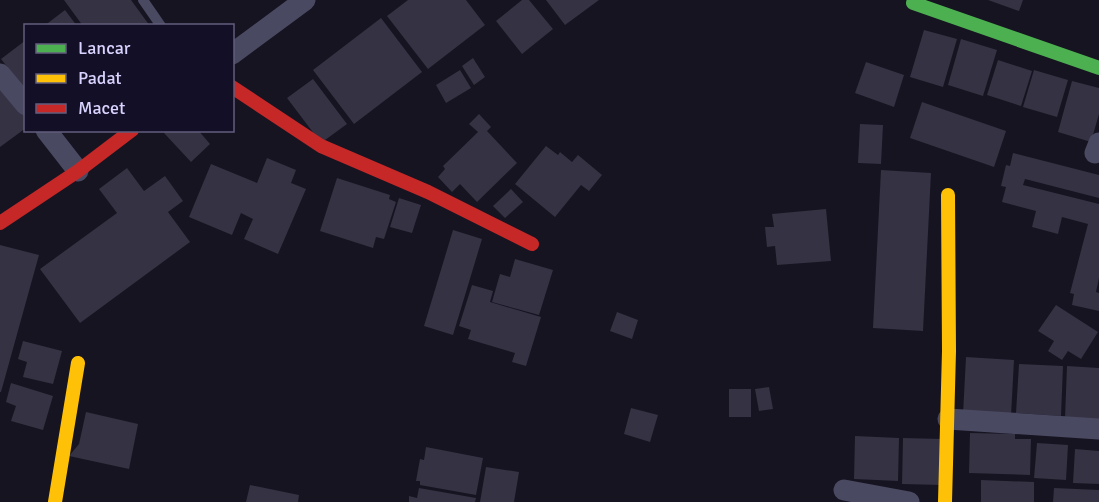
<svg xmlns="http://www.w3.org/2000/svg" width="1099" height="502" font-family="Signika,sans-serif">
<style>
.building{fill:#343243}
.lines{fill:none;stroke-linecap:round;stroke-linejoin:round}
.lane{stroke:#4a4962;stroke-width:10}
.street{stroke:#4a4962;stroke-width:21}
.fast{stroke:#4caf50;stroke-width:14}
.slow{stroke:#ffc107;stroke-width:14}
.jam{stroke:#c62828;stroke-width:14}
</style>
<rect width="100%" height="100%" fill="#161421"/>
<path class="building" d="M 64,0 L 131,0 L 150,26 L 83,26 Z
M 408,0 L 466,0 L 485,25 L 428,69 L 387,16 Z
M 522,0 L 529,0 L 553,29 L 522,54 L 496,21 Z
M 546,0 L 599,0 L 565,25 Z
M 988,0 L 1023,0 L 1019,11 Z
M 65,10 L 77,26 L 44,26 Z
M 381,18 L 422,72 L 354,124 L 313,70 Z
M 924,30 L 957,39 L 943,87 L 910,77 Z
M 961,39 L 997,50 L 983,96 L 948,85 Z
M 26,40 L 26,91 L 1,59 Z
M 473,58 L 485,77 L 474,85 L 462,66 Z
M 998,60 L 1032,71 L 1021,106 L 987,95 Z
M 866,62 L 904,75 L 894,107 L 855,93 Z
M 460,70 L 471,88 L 446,103 L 436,85 Z
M 1034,70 L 1068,80 L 1057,117 L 1023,107 Z
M 0,78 L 26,112 L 26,128 L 0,147 Z
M 313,79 L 347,124 L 321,143 L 287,98 Z
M 1072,81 L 1099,88 L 1099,114 L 1091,142 L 1058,132 Z
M 922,102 L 1006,131 L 994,167 L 910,138 Z
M 479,114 L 491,127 L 487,131 L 517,163 L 477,202 L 460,184 L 452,192 L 438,177 L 445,169 L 443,166 L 478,132 L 469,124 Z
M 860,124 L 883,125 L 881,164 L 858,163 Z
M 166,130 L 198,130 L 210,144 L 191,162 L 164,133 Z
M 546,146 L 558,155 L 560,152 L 572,162 L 578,155 L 602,175 L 589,191 L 581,185 L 555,217 L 515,184 Z
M 1013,153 L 1099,175 L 1099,198 L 1025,179 L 1023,185 L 1099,204 L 1099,278 L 1096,292 L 1099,293 L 1099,311 L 1072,305 L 1074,294 L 1070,293 L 1088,224 L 1062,217 L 1058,234 L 1032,227 L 1036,211 L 1002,202 L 1006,187 L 1001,186 L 1006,165 L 1010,166 Z
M 267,158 L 296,170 L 291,183 L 306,189 L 278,254 L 244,239 L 253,219 L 241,213 L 232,235 L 189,217 L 211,164 L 257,183 Z
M 127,168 L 144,191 L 165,176 L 183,201 L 168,212 L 190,242 L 80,323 L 40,269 L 117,213 L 99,189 Z
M 881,170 L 931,173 L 923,331 L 873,328 Z
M 337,178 L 390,195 L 389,199 L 396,202 L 384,239 L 376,237 L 373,248 L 320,231 Z
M 511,189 L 523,202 L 505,218 L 493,206 Z
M 399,198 L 421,205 L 412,233 L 390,227 Z
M 826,209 L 831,261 L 777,265 L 775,246 L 767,247 L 765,227 L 774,227 L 772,214 Z
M 453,230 L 482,239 L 453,335 L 424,326 Z
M 0,245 L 39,255 L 1,392 L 0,392 Z
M 515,259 L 553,270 L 539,315 L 492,302 L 500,274 L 510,277 Z
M 472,285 L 493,291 L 490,302 L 541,317 L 526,366 L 512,362 L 515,353 L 468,339 L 471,330 L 459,326 Z
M 1056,305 L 1098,332 L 1081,359 L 1068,351 L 1062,360 L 1048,351 L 1054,341 L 1038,331 Z
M 617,312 L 638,320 L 632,339 L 610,331 Z
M 23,341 L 62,351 L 53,384 L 23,377 L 27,362 L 18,359 Z
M 966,357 L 1014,360 L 1011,416 L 963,414 Z
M 1019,364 L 1063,366 L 1061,416 L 1016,413 Z
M 1067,366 L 1099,368 L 1099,420 L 1065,418 Z
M 11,383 L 53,396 L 43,430 L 11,421 L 16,406 L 6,402 Z
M 769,387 L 773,409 L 759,411 L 755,389 Z
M 729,389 L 751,389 L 751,417 L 729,417 Z
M 631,408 L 658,415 L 650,442 L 624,434 Z
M 86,412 L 138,424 L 129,469 L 69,456 L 79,444 Z
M 970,433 L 1015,434 L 1015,439 L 1031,439 L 1030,475 L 969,473 Z
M 855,436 L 899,438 L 898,481 L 854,479 Z
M 903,438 L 943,439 L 942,485 L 902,484 Z
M 1037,443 L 1068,445 L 1066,480 L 1034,478 Z
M 426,447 L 483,458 L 476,495 L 420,485 L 420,481 L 416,481 L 420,459 L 424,460 Z
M 1075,449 L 1099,451 L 1099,484 L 1073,483 Z
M 486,467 L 519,472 L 514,502 L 480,502 Z
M 981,480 L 1034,482 L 1034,502 L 981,502 Z
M 250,485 L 299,495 L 298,502 L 246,502 Z
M 419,488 L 476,498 L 475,502 L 409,502 L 409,496 L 417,498 Z
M 1054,488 L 1099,490 L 1099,502 L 1053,502 Z"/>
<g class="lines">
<path class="lane" d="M 143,0 L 161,26"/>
<path class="street" d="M 232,54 L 305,0
M 0,74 L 26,105
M 46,130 L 78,171
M 1095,153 L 1099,143
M 948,419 L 1099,429
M 844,490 L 909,502"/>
<path class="fast" d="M 913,3 L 1099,68"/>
<path class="slow" d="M 55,502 L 78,363
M 945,502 L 949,351 L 948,195"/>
<path class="jam" d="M 232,87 L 321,146 L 428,192 L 532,244
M 0,223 L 78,171 L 132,130"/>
</g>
<rect x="24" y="24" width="210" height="108" fill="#130f26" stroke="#625e7d" stroke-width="1.5"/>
<rect x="36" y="44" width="30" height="9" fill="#4caf50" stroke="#625e7d" stroke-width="1.5"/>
<text x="78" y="54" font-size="18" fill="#d9d4ff">Lancar</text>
<rect x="36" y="74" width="30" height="9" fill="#ffc107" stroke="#625e7d" stroke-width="1.5"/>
<text x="78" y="84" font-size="18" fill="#d9d4ff">Padat</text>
<rect x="36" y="104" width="30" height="9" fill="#c62828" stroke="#625e7d" stroke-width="1.5"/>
<text x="78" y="114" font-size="18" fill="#d9d4ff">Macet</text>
</svg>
